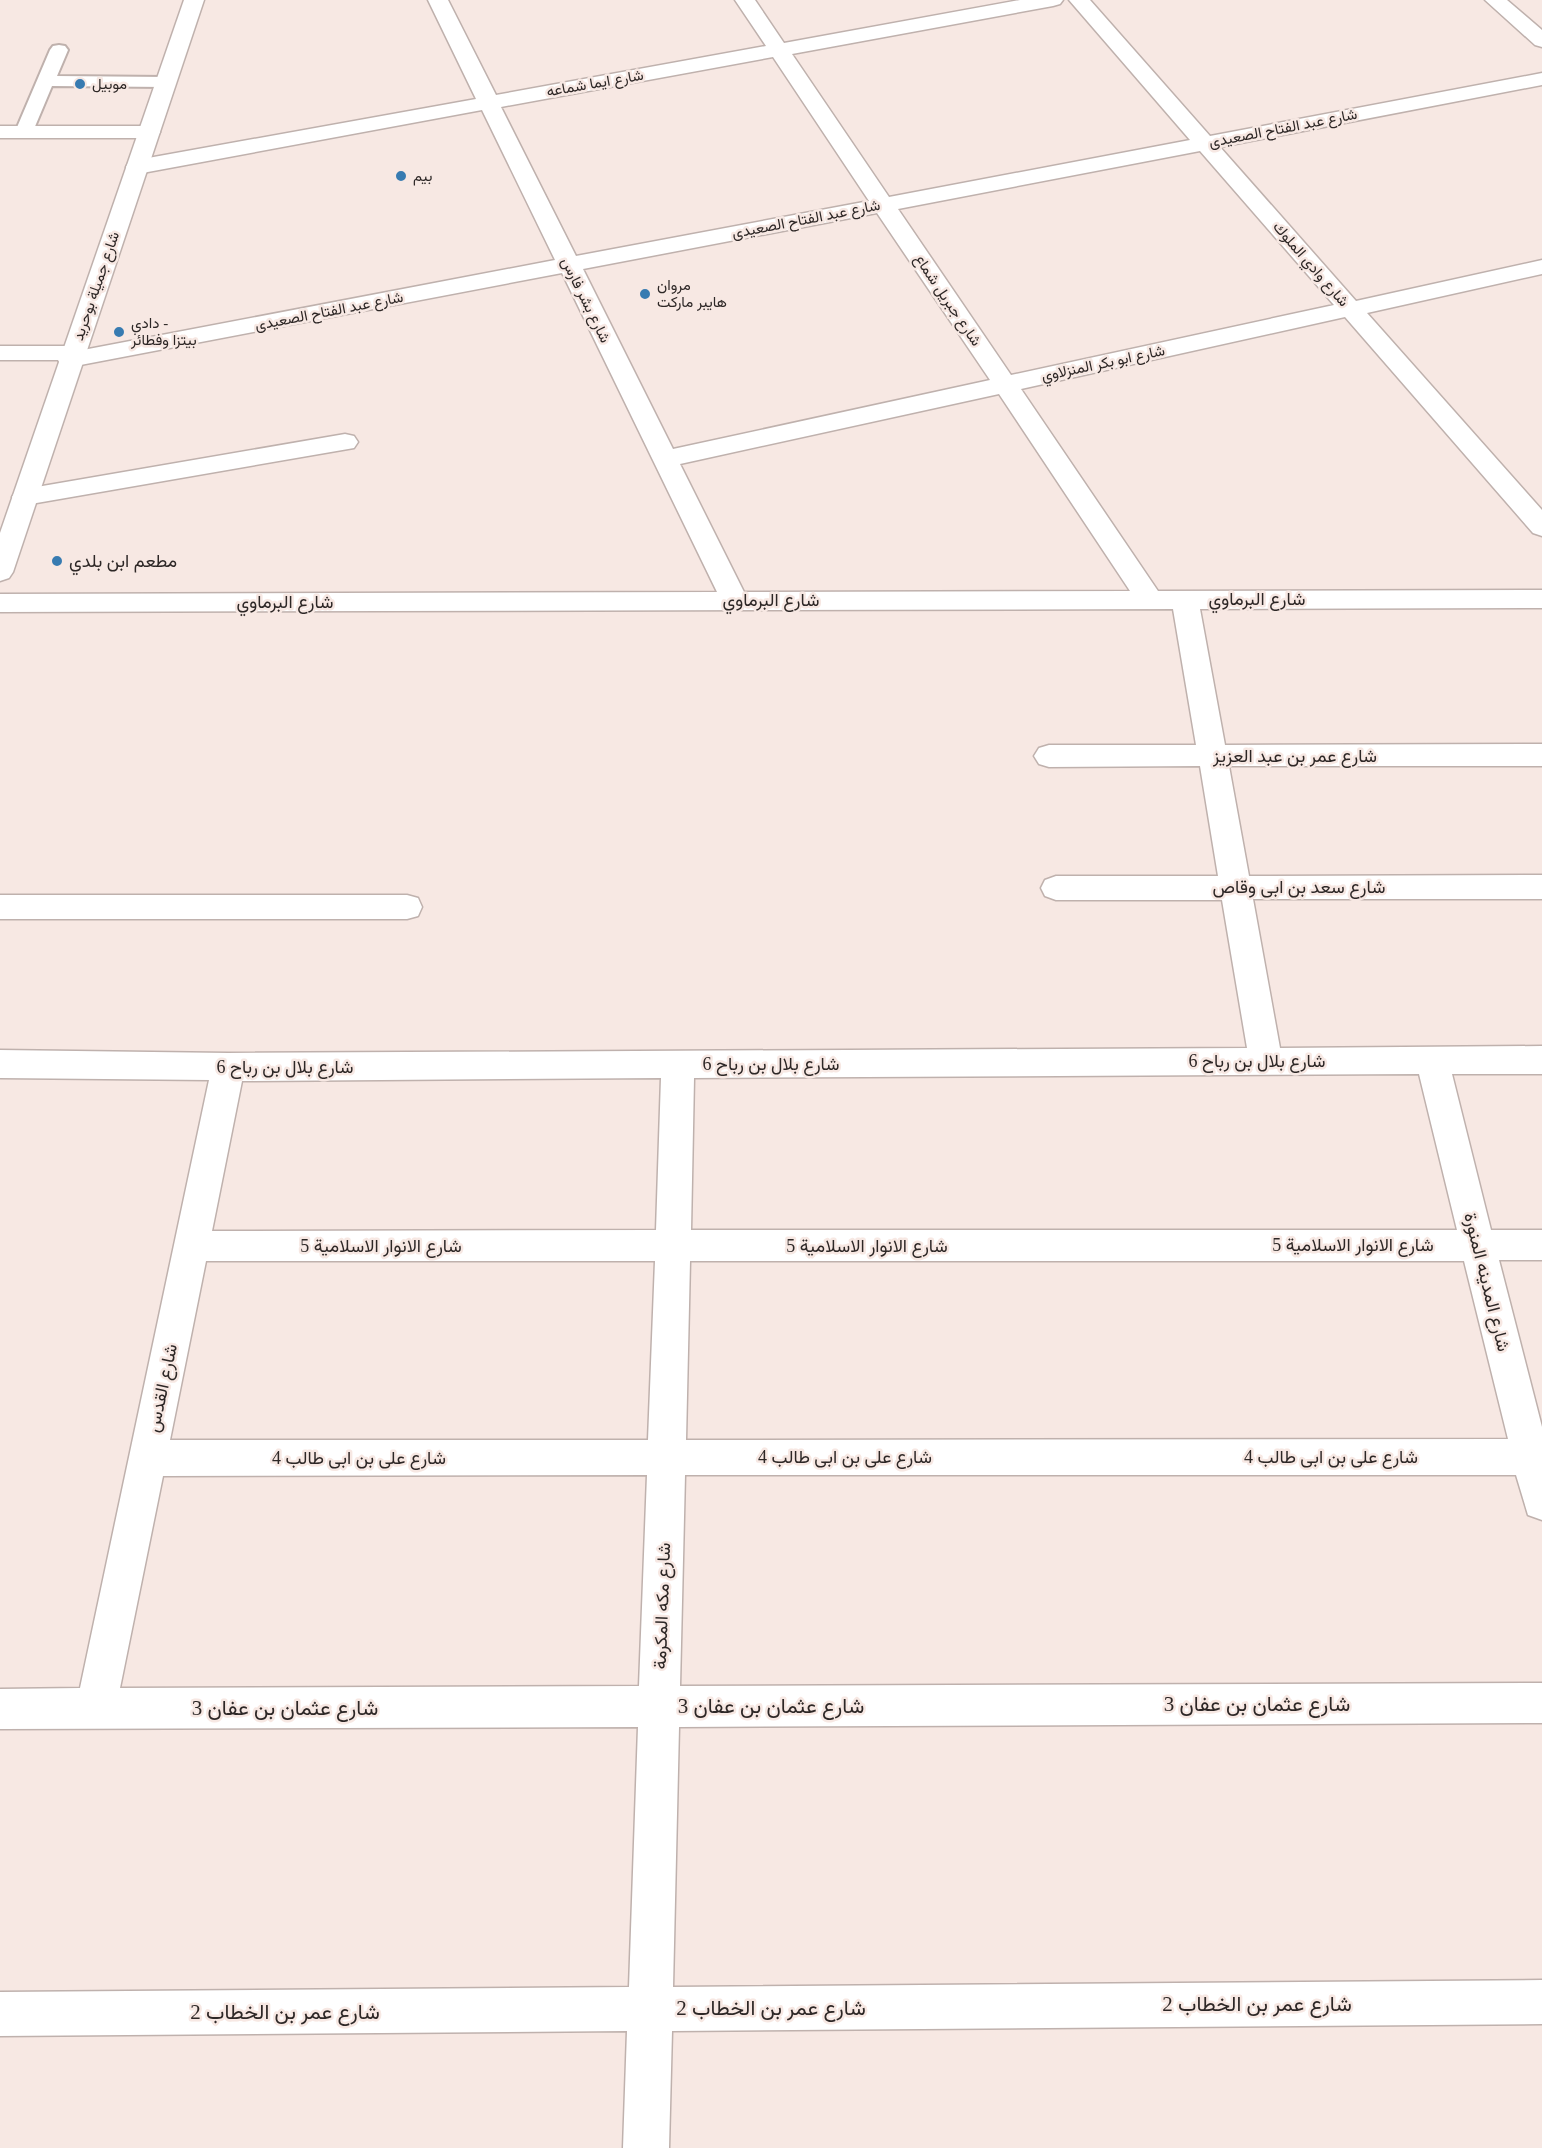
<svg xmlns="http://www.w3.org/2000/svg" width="1542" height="2148" font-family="'Times New Roman',Vazirmatn,serif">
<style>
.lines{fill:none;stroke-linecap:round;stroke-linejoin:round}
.service-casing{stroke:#bfb1ad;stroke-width:4}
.minor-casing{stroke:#bfb1ad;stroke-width:3}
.primary-casing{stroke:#bfb1ad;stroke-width:3}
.service{fill:#fff;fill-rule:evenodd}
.minor{fill:#fff;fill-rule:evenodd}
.primary{fill:#fff;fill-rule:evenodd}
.poi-dot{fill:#377bb1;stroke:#f7e8e3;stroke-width:2}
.labels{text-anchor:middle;stroke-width:5;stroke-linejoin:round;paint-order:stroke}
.far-street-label{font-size:15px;fill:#2d2726;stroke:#f7e8e3}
.far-poi-label{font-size:15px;fill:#2d2726;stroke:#f7e8e3;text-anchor:start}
.poi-label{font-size:18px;fill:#2d2726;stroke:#f7e8e3;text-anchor:start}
.street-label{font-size:18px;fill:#2d2726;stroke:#f7e8e3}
.near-street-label{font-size:21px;fill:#2d2726;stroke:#f7e8e3}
</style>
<rect width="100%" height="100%" fill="#f7e8e3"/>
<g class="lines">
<defs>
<path id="service" d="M 59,45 L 65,46 L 68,50 L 57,76 L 166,77 L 172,78 L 175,82 L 172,86 L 166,87 L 52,86 L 31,136 L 17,136 L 15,132 L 50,50 L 53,46 Z"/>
<path id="minor" d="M 428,0 L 448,0 L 496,95 L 766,46 L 735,0 L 755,0 L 784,43 L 1020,0 L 1063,0 L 1060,4 L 1053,6 L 792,54 L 889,197 L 1190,140 L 1069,0 L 1090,0 L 1210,136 L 1542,73 L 1542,85 L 1220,147 L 1356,301 L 1542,260 L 1542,274 L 1367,313 L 1542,510 L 1542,536 L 1533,533 L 1345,317 L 1021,389 L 1158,591 L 1542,590 L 1542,608 L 1200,609 L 1225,745 L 1542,744 L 1542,766 L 1229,766 L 1249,876 L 1542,875 L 1542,899 L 1253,899 L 1280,1048 L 1542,1046 L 1542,1074 L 1452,1074 L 1491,1230 L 1542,1230 L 1542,1260 L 1499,1260 L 1542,1427 L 1542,1520 L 1528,1515 L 1516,1475 L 685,1475 L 680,1686 L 1542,1683 L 1542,1723 L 679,1727 L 673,1987 L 1542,1980 L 1542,2024 L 672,2031 L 669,2148 L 623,2148 L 627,2031 L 0,2036 L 0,1992 L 629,1987 L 638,1727 L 0,1729 L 0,1689 L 80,1688 L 209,1080 L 0,1078 L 0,1050 L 228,1053 L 1247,1048 L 1222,900 L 1056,900 L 1045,896 L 1041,888 L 1045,880 L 1056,876 L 1218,876 L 1200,766 L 1049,767 L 1039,764 L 1034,756 L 1039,748 L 1049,745 L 1196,745 L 1173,609 L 0,612 L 0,594 L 717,592 L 562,273 L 70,367 L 61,365 L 58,360 L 0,360 L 0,346 L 73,346 L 83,350 L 555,260 L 482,110 L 137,174 L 129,172 L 126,167 L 129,162 L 137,160 L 476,99 ZM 773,57 L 869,201 L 576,256 L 501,107 ZM 1200,151 L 1334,305 L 1011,375 L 898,209 ZM 877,213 L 990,380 L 673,449 L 583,269 ZM 999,394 L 1130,591 L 744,592 L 680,464 ZM 1419,1074 L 1457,1230 L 691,1230 L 694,1078 ZM 661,1078 L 656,1230 L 212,1231 L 242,1081 ZM 206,1261 L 655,1261 L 648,1440 L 170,1440 ZM 690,1261 L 1464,1261 L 1508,1439 L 686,1440 ZM 647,1475 L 639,1686 L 120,1688 L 163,1476 Z
M 1485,0 L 1507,0 L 1542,30 L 1542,47 L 1535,45 Z
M 0,126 L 149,126 L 157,127 L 160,132 L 157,137 L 149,138 L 0,138 Z
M 345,434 L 354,436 L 358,442 L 354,448 L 25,505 L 16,503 L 12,497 L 16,491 L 25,489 Z
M 0,895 L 407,895 L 418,898 L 422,907 L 418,916 L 407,919 L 0,919 Z"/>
<path id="primary" d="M 184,0 L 204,0 L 13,572 L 9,578 L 0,581 L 0,533 Z"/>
</defs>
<use href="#service" class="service-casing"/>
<use href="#minor" class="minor-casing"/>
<use href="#primary" class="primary-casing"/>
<use href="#service" class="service"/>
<use href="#minor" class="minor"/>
<use href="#primary" class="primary"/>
</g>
<g class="poi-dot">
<circle cx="80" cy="84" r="6"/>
<circle cx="401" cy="176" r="6"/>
<circle cx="645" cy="294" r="6"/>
<circle cx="119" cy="332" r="6"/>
<circle cx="57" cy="561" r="6"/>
</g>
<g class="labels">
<g class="far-street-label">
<text transform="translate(595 83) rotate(-10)" y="5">شارع ايما شماعه</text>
<text transform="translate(1283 128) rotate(-11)" y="5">شارع عبد الفتاح الصعيدى</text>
<text transform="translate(806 219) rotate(-11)" y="5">شارع عبد الفتاح الصعيدى</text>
<text transform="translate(1311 264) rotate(49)" y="5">شارع وادي الملوك</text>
<text transform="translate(96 286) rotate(-71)" y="5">شارع جميلة بوحريد</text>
<text transform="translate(586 300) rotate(64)" y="5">شارع بشر فارس</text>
<text transform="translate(948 300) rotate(56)" y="5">شارع جبريل شماع</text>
<text transform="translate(329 311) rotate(-11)" y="5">شارع عبد الفتاح الصعيدى</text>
<text transform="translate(1103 363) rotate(-12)" y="5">شارع ابو بكر المنزلاوي</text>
</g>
<g class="far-poi-label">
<text x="92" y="89">موبيل</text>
<text x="413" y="181">بيم</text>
<text x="657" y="290">مروان<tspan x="657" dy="17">هايبر ماركت</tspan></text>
<text x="131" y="328">دادي -<tspan x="131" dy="17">بيتزا وفطائر</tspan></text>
</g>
<g class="poi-label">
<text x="69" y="567">مطعم ابن بلدي</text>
</g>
<g class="street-label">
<text x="1257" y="605">شارع البرماوي</text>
<text x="771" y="606">شارع البرماوي</text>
<text x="285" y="608">شارع البرماوي</text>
<text x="1295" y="762">شارع عمر بن عبد العزيز</text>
<text x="1299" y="893">شارع سعد بن ابى وقاص</text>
<text x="1257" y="1067">شارع بلال بن رباح 6</text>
<text x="771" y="1070">شارع بلال بن رباح 6</text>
<text x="285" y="1073">شارع بلال بن رباح 6</text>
<text x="1353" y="1251">شارع الانوار الاسلامية 5</text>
<text x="381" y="1252">شارع الانوار الاسلامية 5</text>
<text x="867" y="1252">شارع الانوار الاسلامية 5</text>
<text transform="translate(1487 1282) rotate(76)" y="6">شارع المدينه المنورة</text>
<text transform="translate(162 1388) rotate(-78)" y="6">شارع القدس</text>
<text x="845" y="1463">شارع على بن ابى طالب 4</text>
<text x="1331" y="1463">شارع على بن ابى طالب 4</text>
<text x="359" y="1464">شارع على بن ابى طالب 4</text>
<text transform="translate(662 1606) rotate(-88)" y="6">شارع مكه المكرمة</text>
</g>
<g class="near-street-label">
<text x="1257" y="1711">شارع عثمان بن عفان 3</text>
<text x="771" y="1713">شارع عثمان بن عفان 3</text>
<text x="285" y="1715">شارع عثمان بن عفان 3</text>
<text x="1257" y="2011">شارع عمر بن الخطاب 2</text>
<text x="771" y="2015">شارع عمر بن الخطاب 2</text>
<text x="285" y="2019">شارع عمر بن الخطاب 2</text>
</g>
</g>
</svg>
